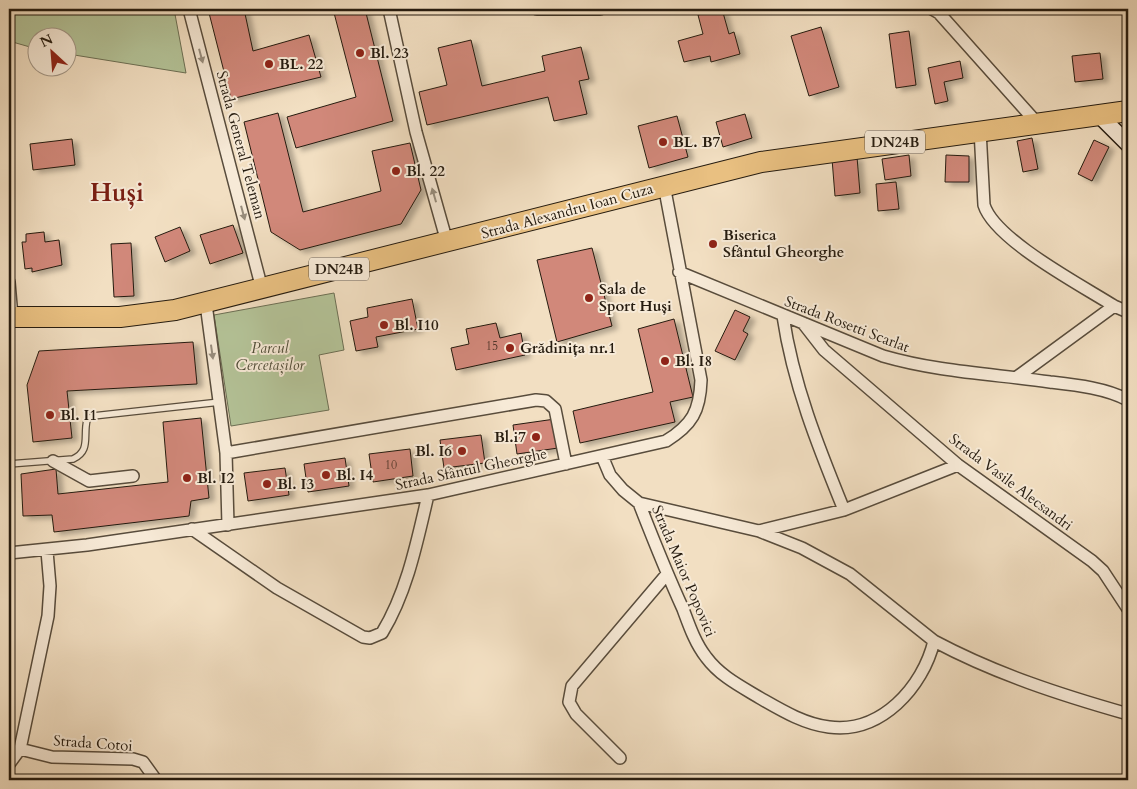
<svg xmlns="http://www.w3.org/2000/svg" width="1137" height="789" font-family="Cardo,serif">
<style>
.green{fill:#b4c398;stroke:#6c6f54}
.building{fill:#d1887a;stroke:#251b0f;filter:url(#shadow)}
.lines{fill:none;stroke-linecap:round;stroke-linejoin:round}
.lane-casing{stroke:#584c3c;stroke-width:8}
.street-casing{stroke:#584c3c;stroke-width:14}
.secondary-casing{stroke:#251b0f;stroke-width:18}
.highway-casing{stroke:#251b0f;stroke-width:22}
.lane{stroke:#f7ead7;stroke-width:5.5}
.street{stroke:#f7ead7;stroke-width:11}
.secondary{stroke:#f7ead7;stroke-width:15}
.highway{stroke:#e9c081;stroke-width:20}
.oneway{fill:#988d7d}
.poi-dot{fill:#8f2418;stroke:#f7ead7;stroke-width:2}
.labels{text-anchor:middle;stroke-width:4;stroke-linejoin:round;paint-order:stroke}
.number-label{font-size:12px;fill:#50362a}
.shield{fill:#f7ead7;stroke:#64594b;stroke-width:1}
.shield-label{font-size:14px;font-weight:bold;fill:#251b0f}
.poi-label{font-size:15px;font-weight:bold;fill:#251b0f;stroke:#f7ead7;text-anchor:start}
.street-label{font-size:15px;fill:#251b0f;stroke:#f7ead7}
.park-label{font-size:15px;font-style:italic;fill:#504d38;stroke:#f7ead7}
.town-label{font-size:25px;font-weight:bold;fill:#7a1f14;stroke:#f7ead7}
</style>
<defs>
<filter id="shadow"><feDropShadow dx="5.5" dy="3" stdDeviation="2.5" flood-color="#0004"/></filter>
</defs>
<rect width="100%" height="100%" fill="#f2dfc2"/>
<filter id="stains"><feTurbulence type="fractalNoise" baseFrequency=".004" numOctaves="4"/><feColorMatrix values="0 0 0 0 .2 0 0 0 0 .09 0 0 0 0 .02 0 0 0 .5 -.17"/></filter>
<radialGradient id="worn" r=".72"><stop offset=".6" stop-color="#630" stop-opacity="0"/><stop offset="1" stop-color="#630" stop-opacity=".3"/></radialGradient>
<path class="green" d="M 9,9 L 174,9 L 186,73 L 68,54 L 68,38 L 38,38 L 37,49 L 9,41 Z
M 334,293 L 344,350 L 319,355 L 329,410 L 231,426 L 214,315 Z"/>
<path class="building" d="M 208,9 L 244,9 L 253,51 L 309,35 L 321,77 L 231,99 Z
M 333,9 L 365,9 L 393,121 L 296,148 L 287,117 L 356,97 Z
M 722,9 L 729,34 L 734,32 L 740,54 L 711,62 L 710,56 L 684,62 L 678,41 L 703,34 L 698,15 Z
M 821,27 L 839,87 L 809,96 L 791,36 Z
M 909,31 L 916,85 L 896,88 L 889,34 Z
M 471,40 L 482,86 L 545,71 L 542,56 L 581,47 L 589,79 L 579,81 L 587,114 L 554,121 L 548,97 L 427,125 L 419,92 L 447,85 L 438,48 Z
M 1100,53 L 1103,79 L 1075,82 L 1072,56 Z
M 960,61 L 963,78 L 944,82 L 948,101 L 935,104 L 928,68 Z
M 278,113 L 303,212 L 381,191 L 372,151 L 410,143 L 421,190 L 401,224 L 300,250 L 271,232 L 244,122 Z
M 745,114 L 752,138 L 723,147 L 716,122 Z
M 677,116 L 688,157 L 649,168 L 638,126 Z
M 1032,138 L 1038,169 L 1023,172 L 1017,141 Z
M 72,139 L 75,165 L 33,170 L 30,144 Z
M 1094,140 L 1109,147 L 1092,181 L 1078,174 Z
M 909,155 L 911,176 L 885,180 L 882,159 Z
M 946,155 L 969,156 L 969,182 L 945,182 Z
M 857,157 L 860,193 L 835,196 L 832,159 Z
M 896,182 L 899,209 L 878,211 L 876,184 Z
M 233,225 L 243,253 L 210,264 L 200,235 Z
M 180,227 L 190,251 L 165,262 L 155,237 Z
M 44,232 L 45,242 L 59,240 L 62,265 L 32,272 L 32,268 L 25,269 L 22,242 L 26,242 L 26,234 Z
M 131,243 L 134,296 L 114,297 L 111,244 Z
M 592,248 L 612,326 L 557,342 L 537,260 Z
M 412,299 L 418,329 L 376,337 L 378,347 L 356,351 L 350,321 L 368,317 L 367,308 Z
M 735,310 L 750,317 L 743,331 L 748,334 L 735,360 L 715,351 Z
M 674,319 L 693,397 L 670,402 L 675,422 L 580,443 L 573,411 L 653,392 L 638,329 Z
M 496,323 L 500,338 L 521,333 L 525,355 L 456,370 L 451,348 L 469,344 L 466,329 Z
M 193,342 L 197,384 L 67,391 L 72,438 L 33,442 L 27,385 L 39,351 Z
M 201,418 L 209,498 L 191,501 L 189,516 L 54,532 L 52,515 L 23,516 L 21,474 L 56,469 L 58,494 L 168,482 L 163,422 Z
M 555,419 L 558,448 L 517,454 L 513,425 Z
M 481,435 L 485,463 L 444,468 L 440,440 Z
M 410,449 L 413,476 L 373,482 L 369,454 Z
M 345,458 L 349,486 L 308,492 L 304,464 Z
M 285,468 L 289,495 L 248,501 L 244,473 Z"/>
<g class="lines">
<defs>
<path id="lane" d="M 9,464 L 73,459 C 91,451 83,436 87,420 L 93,416 L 220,402"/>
<path id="street" d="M 189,9 L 262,289
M 389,9 L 416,132 L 447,242
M 537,9 L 600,9
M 932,9 L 939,13 L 1037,123
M 980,130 L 984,205 C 995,240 1081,285 1114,306 L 1128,312
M 679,272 L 883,356 C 938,372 994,374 1050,382 C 1076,385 1105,388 1128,400
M 9,282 L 12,317
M 206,304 L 226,453 L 228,525
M 783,316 C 793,384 818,446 844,510
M 803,323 L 824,350 L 958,465 L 1092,561 L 1103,571 L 1128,609
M 1017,377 L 1114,306
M 226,453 L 536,400 L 546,401 L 555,409 L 566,464
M 602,456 L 610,475 L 623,490 L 639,503 L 759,531 L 802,548 L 850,574 L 934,641 C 996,674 1061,695 1128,714
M 53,461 L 89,481 L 133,476
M 639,503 C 653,539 667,574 683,609 C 689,625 695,643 706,657 C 720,676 740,686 760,698 C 781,710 804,724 829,727 C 881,734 923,687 934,641
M 192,529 L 277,588 L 363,637 L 370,638 L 382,633 C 407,592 417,542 428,495
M 759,531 L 844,510 L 958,465
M 9,553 L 87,545 L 428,495 L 666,441 C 692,425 700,411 701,380 L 664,185
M 20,749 L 52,757 L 133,759 L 143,762 L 156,780
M 620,758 L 576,714 L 569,702 L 572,686 L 667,574
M 9,764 L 20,749 L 48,616 L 50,586 L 47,551"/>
<path id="secondary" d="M 1099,115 L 1128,144"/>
<path id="highway" d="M 9,317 L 120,317 L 175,310 L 761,162 L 1128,111"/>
</defs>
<use href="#lane" class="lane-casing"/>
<use href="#street" class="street-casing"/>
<use href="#secondary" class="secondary-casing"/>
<use href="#highway" class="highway-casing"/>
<use href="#lane" class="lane"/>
<use href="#street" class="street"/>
<use href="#secondary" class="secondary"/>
<use href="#highway" class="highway"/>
</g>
<defs><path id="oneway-solid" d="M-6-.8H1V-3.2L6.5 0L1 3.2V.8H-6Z" transform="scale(1.25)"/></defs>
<g class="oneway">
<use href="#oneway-solid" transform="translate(201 56) rotate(75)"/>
<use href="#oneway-solid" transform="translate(434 195) rotate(-106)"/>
<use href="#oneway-solid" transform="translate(243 213) rotate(75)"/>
<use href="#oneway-solid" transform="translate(212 352) rotate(82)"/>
</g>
<g class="poi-dot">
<circle cx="360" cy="53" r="5"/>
<circle cx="269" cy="64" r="5"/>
<circle cx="663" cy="142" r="5"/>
<circle cx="396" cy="171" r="5"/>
<circle cx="713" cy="244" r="5"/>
<circle cx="589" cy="298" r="5"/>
<circle cx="384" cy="325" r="5"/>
<circle cx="510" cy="348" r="5"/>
<circle cx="665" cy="361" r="5"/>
<circle cx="50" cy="415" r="5"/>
<circle cx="536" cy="437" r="5"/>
<circle cx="462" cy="451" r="5"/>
<circle cx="326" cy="475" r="5"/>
<circle cx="187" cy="478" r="5"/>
<circle cx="267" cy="484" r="5"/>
</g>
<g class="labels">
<g class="number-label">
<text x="492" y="350">15</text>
<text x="391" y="469">10</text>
</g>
<g class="shield">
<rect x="865" y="130.5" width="60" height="23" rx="4"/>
<rect x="309" y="257.5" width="60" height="23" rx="4"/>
</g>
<g class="shield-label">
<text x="895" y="147">DN24B</text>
<text x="339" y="274">DN24B</text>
</g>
<g class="poi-label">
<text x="370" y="58">Bl. 23</text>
<text x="279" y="69">BL. 22</text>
<text x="673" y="147">BL. B7</text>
<text x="406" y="176">Bl. 22</text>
<text x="723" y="240">Biserica<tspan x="723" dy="17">Sfântul Gheorghe</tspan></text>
<text x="599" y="294">Sala de<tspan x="599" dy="17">Sport Huși</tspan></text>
<text x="394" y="330">Bl. I10</text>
<text x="520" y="353">Grădinița nr.1</text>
<text x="675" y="366">Bl. I8</text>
<text x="60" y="420">Bl. I1</text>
<text x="526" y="442" text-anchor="end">Bl.i7</text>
<text x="452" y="456" text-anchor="end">Bl. I6</text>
<text x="336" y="480">Bl. I4</text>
<text x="197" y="483">Bl. I2</text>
<text x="277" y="489">Bl. I3</text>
</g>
<g class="street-label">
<text transform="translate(241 145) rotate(75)" y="5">Strada General Teleman</text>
<text transform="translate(567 211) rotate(-15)" y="5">Strada Alexandru Ioan Cuza</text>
<text transform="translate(847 324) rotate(21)" y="5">Strada Rosetti Scarlat</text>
<text transform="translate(471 469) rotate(-12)" y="5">Strada Sfântul Gheorghe</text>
<text transform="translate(1011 482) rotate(37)" y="5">Strada Vasile Alecsandri</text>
<text transform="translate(684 571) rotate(67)" y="5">Strada Maior Popovici</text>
<text transform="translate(93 743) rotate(4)" y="5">Strada Cotoi</text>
</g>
<g class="park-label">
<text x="270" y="353">Parcul<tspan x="270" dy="17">Cercetașilor</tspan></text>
</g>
<g class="town-label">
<text x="117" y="201">Huși</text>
</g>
</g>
<rect width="1137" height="789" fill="none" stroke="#f2dfc2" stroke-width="30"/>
<rect x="10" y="10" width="1117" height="769" fill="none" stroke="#251b0f" stroke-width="2.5"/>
<rect x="15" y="15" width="1107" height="759" fill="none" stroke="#251b0f"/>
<g transform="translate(52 52) rotate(334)"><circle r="24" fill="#f7ead7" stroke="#a39787"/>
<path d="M0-4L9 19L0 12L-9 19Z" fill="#8f2418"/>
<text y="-8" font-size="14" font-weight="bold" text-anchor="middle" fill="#251b0f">N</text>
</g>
<rect width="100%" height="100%" filter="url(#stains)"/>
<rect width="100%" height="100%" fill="url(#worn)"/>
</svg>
